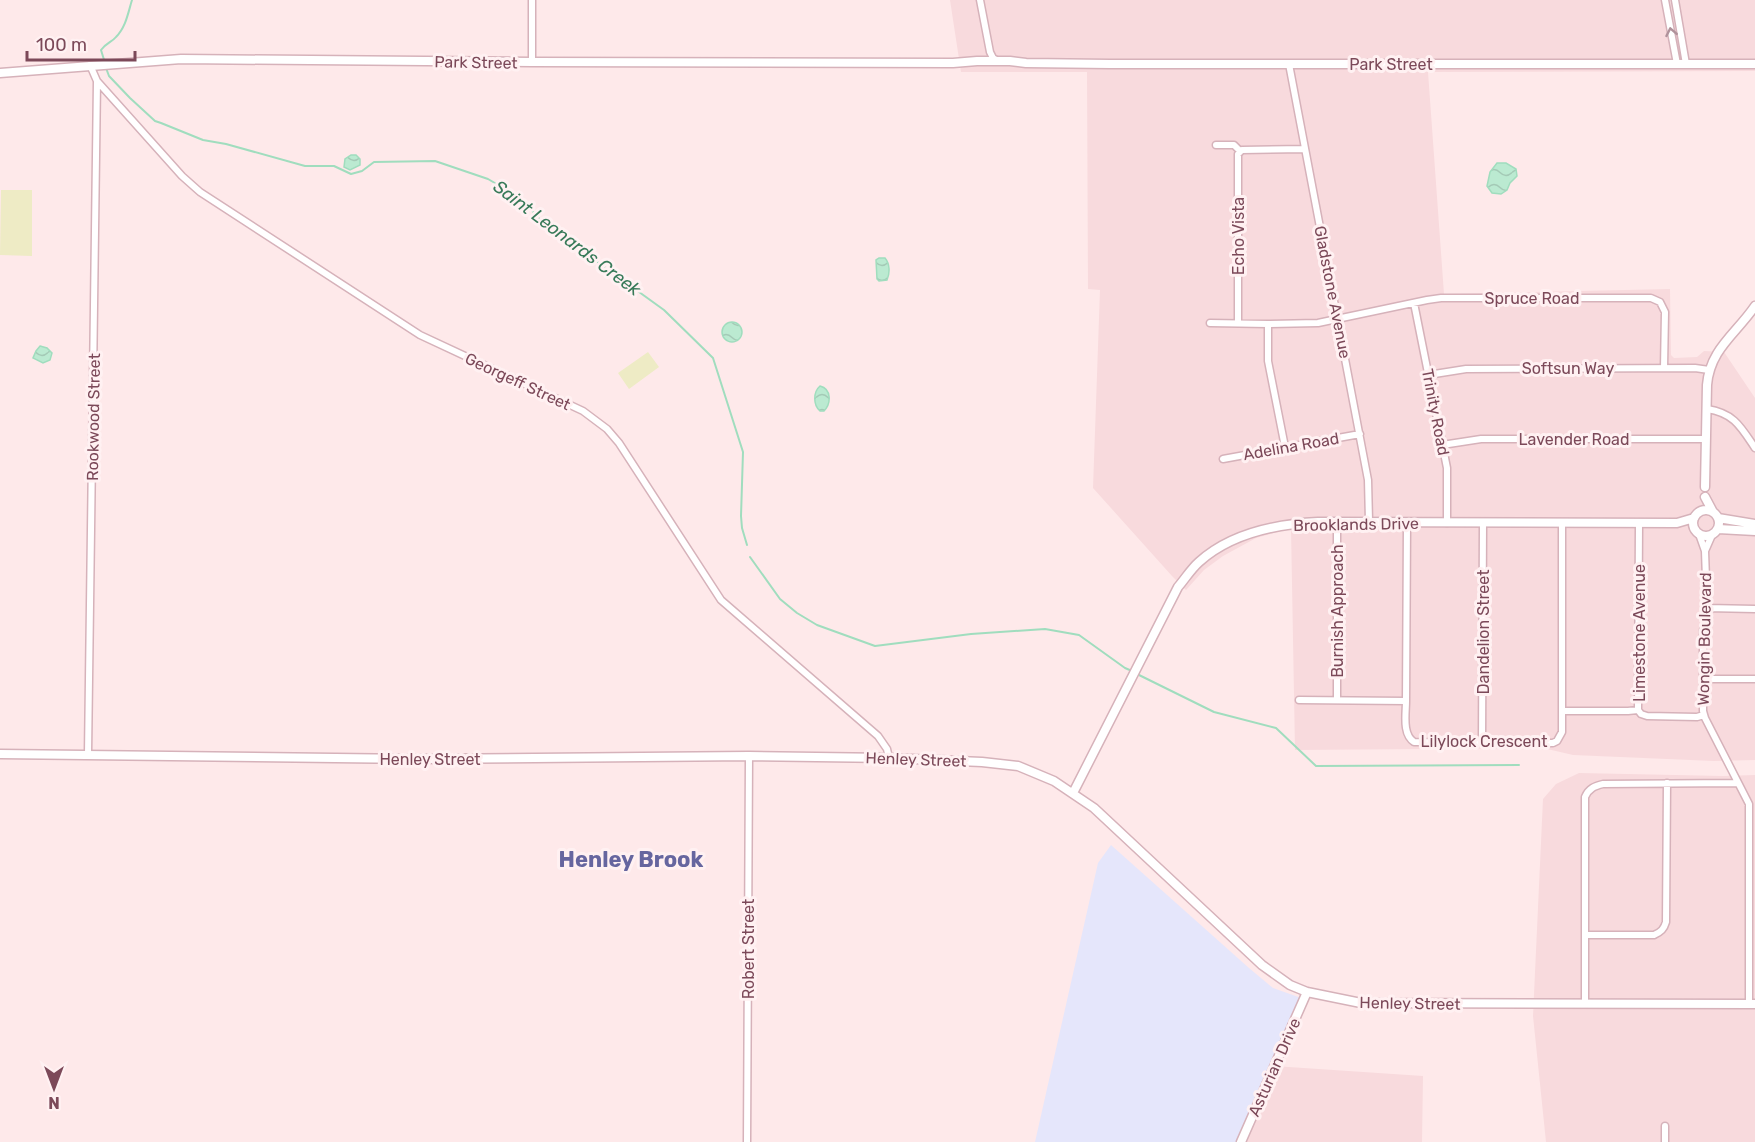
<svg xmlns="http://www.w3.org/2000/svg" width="1755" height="1142" font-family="Rubik,sans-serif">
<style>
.residential{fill:#f8dadd}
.education{fill:#e5e6fb}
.grass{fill:#eeebc5}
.water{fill:url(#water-waves);stroke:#a0ddbe;stroke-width:1.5}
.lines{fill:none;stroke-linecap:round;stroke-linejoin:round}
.stream{stroke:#a0ddbe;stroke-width:2}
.minor-casing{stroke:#d6b2ba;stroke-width:9}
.tertiary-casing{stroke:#d6b2ba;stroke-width:11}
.minor{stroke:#fff;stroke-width:6}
.tertiary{stroke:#fff;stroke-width:8}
.oneway{stroke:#b0929b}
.labels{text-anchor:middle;stroke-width:6;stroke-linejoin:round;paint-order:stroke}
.street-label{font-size:16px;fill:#7c4959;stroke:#fff1f2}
.water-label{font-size:18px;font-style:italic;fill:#387a59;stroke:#fff1f2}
.district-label{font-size:22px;font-weight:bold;fill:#66669f;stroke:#fff1f2}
</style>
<defs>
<pattern id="water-waves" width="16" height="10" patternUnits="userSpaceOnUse" patternTransform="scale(1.5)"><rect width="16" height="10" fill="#bbead1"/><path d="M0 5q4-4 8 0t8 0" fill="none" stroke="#a4cab6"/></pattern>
</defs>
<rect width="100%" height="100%" fill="#fee9ea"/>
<path class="residential" d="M 950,0 L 1755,0 L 1755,71 L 1428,72 L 1444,294 L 1670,289 L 1671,355 L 1674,358 L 1697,357 L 1704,351 L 1724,352 L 1755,398 L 1755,760 L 1714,761 L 1573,755 L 1543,748 L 1295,750 L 1291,528 L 1256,538 L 1223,556 L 1204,570 L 1186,590 L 1172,576 L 1093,488 L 1100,290 L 1088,289 L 1087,72 L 961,72 Z
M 1579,773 L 1723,776 L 1755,775 L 1755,1142 L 1546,1142 L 1533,1016 L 1543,799 L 1556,784 Z
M 1260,1065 L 1423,1076 L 1422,1142 L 1230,1142 Z"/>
<path class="education" d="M 1111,845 L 1249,968 L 1273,988 L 1304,999 L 1241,1142 L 1035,1142 L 1098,863 Z"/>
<path class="grass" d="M 1,190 L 32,190 L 32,256 L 0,255 Z
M 648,352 L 659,367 L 629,389 L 618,373 Z"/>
<path class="water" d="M 351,155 L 356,155 L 360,159 L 360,165 L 350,170 L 344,167 L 345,159 Z
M 1497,163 L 1506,163 L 1516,169 L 1517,176 L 1510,183 L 1507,190 L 1501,194 L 1492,193 L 1487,186 L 1490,172 Z
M 879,258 L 885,258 C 890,264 890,273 887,280 L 879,281 L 877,279 L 876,260 Z
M722 332a10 10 0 1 1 20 0a10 10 0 1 1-20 0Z
M 40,346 L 47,348 L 52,353 L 50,360 L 43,363 L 33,358 L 36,351 Z
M 820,386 C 832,389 831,404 824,411 L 820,411 C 813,405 813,392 820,386 Z"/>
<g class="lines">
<path class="stream" d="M 105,63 L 101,50 C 106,43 112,42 116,37 C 126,27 128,13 132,0
M 106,68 L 109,76 L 130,98 L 155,121 L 161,123 L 203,140 L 226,144 L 305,166 L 334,166 L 351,174 L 362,171 L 374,162 L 435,161 L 488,179 L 522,199 L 542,222 L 664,310 L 713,358 L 743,452 L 741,516 L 742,528 L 747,545
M 750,557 L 780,599 L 797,613 L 817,625 L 875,646 L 971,634 L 1045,629 L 1079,635 L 1125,668 L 1132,671
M 1137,674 L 1214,712 L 1276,728 L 1316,766 L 1519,765"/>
<defs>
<path id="minor" d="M 980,0 L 990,52 L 993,58 L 998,61
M 1665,0 L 1677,64
M 1675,0 L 1686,64
M 532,62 L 532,0
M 1289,64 L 1368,480 L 1369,521
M 90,65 L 97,81 L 182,176 L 200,192 L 420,335 L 583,411 L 607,429 L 619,443 L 721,600 L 878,736 L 887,749 L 889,758
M 1216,145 L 1234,145 L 1240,151
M 1414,303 L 1447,468 L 1447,523
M 1210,323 L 1268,324 L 1318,323 L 1427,300 L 1441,298 L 1651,298 L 1660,302 L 1665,312 L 1664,368
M 1238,323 L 1238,154 L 1242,150 L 1305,149
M 1268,324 L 1268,361 L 1285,447
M 1428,375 L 1466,369 L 1695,368 L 1709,370
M 1707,409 C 1734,413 1741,427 1755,448
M 1442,445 L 1481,439 L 1705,439
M 1223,459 L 1360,434
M 1407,523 L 1406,701 C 1406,714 1402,734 1414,742 L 1553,743 L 1557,741 L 1562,732 L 1562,523
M 1639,523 L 1638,710 L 1641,714 L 1647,716 L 1697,717 L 1704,715
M 1699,534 L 1705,551 L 1707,608 L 1703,631 L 1703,711 L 1705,718 L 1749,804 L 1749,1004
M 1705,551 L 1712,535
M 1707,608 L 1755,609
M 1703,679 L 1755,679
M 1299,700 L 1406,701
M 1337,700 L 1337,522
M 1562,711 L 1628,711 L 1638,710
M 1482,742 L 1483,523
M 88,754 L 97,81
M 1585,935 L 1654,935 C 1661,932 1664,929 1666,922 L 1667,783
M 1585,1004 L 1585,797 C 1589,788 1595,786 1603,784 L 1738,783
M 1665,1126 L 1665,1142
M 747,1142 L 749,756"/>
<path id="tertiary" d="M 0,73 L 181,59 L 532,62 L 953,63 L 977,61 L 1010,61 L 1026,63 L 1110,64 L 1755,64
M 1705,487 L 1707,385 C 1710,349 1736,334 1755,306
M 1705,497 L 1713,512
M1693 523a13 13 0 1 1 26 0a13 13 0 1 1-26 0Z
M 1718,518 L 1755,524
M 1718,529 L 1755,531
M 0,754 L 416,759 L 749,756 L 889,758 L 982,762 L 1018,766 L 1054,781 L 1094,808 L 1262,965 L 1290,985 L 1307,992 L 1361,1003 L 1755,1004
M 1073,793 L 1178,587 C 1185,579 1191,569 1199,562 C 1231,533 1277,524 1318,522 L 1677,523 L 1694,518
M 1241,1142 L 1307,992"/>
</defs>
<use href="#minor" class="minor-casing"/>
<use href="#tertiary" class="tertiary-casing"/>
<use href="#minor" class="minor"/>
<use href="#tertiary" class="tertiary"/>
</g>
<defs><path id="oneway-chevron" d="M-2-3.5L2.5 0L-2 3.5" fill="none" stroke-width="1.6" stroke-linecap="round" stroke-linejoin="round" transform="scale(1.5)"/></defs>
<use class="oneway" href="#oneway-chevron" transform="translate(1671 32) rotate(-101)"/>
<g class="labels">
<g class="street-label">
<text transform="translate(476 62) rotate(1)" y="6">Park Street</text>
<text x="1391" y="70">Park Street</text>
<text transform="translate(1238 236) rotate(-90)" y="6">Echo Vista</text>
<text transform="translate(1333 292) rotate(79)" y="6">Gladstone Avenue</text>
<text x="1532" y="304">Spruce Road</text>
<text x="1568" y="374">Softsun Way</text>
<text transform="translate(518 381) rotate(25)" y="6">Georgeff Street</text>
<text transform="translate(1436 412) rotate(79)" y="6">Trinity Road</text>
<text transform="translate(93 417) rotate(-89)" y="6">Rookwood Street</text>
<text x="1574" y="445">Lavender Road</text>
<text transform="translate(1291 446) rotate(-10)" y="6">Adelina Road</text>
<text transform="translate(1356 524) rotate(-1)" y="6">Brooklands Drive</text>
<text transform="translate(1337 611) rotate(-90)" y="6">Burnish Approach</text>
<text transform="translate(1483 632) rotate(-90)" y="6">Dandelion Street</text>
<text transform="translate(1639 633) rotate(-90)" y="6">Limestone Avenue</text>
<text transform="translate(1704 639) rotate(-89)" y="6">Wongin Boulevard</text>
<text x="1484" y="747">Lilylock Crescent</text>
<text x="430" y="765">Henley Street</text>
<text transform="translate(916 759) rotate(2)" y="6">Henley Street</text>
<text transform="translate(748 949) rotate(-90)" y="6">Robert Street</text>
<text transform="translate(1410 1003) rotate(1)" y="6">Henley Street</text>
<text transform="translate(1274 1067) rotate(-66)" y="6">Asturian Drive</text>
</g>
<g class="water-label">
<text transform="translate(567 238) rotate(37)" y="6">Saint Leonards Creek</text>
</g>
<g class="district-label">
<text x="631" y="867">Henley Brook</text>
</g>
</g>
<g transform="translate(54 1088) rotate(180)" stroke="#fff1f2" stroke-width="4.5" paint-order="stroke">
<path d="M0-4.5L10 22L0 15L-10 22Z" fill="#7c4959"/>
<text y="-9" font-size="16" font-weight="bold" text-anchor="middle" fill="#7c4959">N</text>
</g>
<path d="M27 51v9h108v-9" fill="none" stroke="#7c4959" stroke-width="3"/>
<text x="36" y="51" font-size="18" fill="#7c4959" stroke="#fff1f2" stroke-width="4.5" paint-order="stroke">100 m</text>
</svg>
